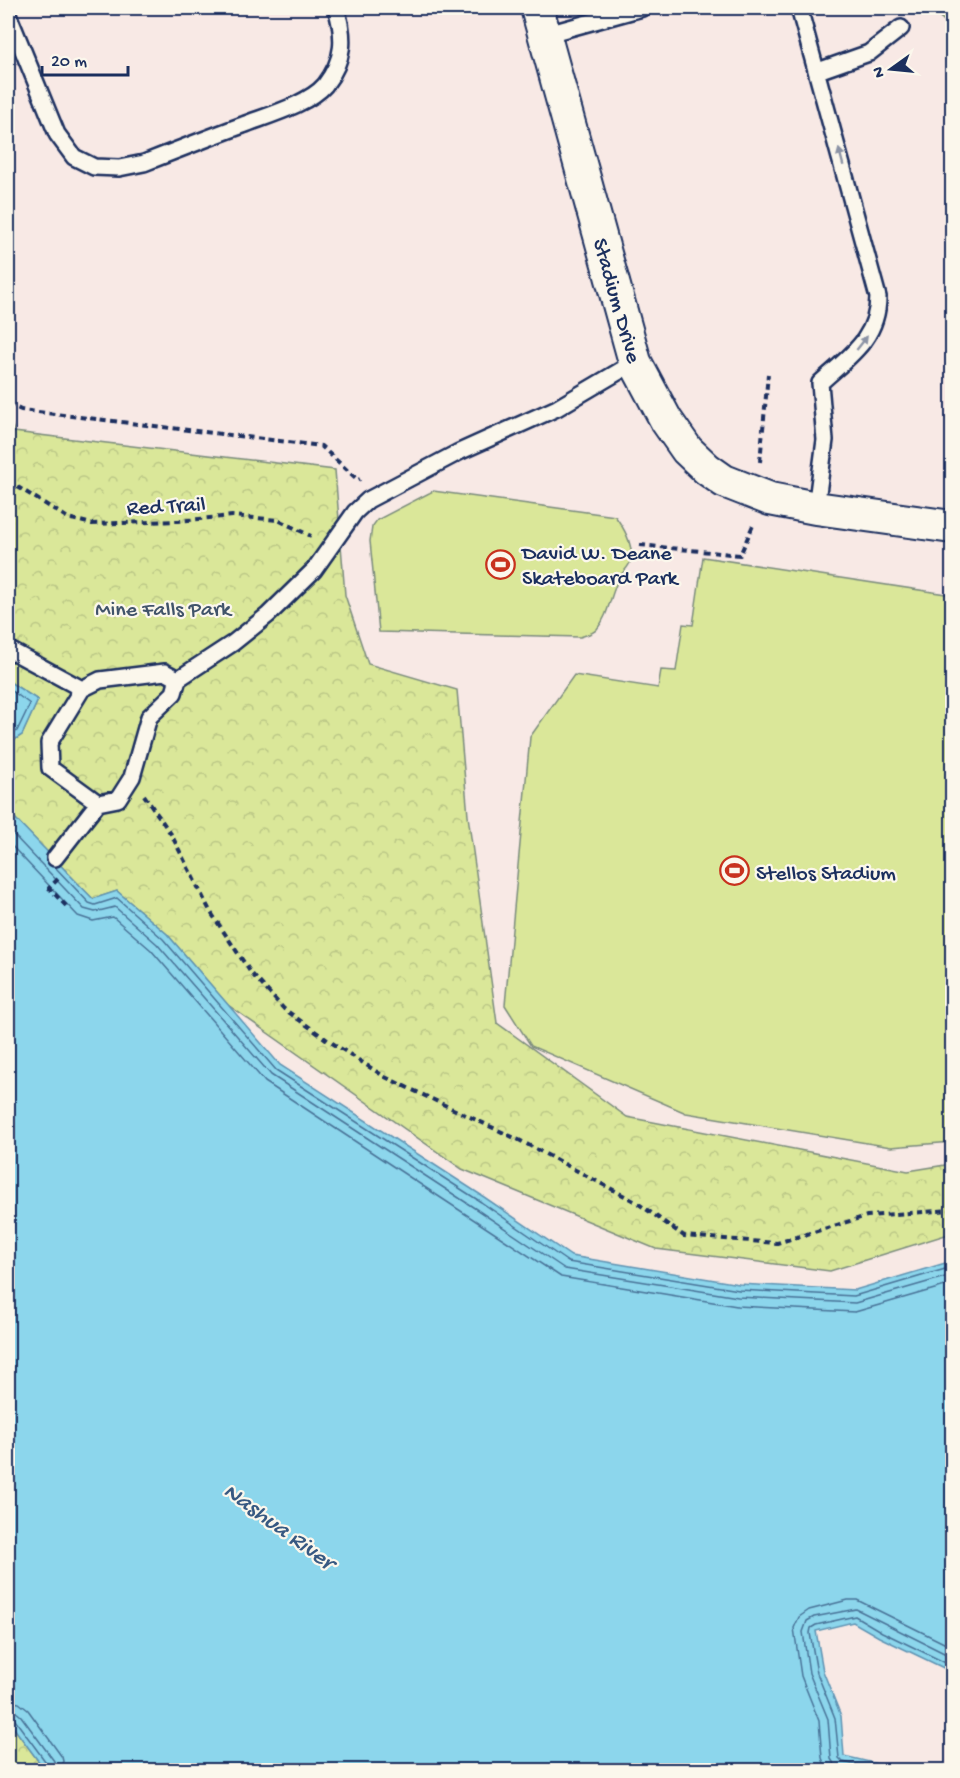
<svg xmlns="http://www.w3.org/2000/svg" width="960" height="1778" font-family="'Gochi Hand',sans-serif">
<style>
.forest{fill:url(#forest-crowns);stroke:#7a8b7c;stroke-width:1.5}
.garden{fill:#dae799;stroke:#7a8b7c;stroke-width:1.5}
.water{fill:#8cd6ec;stroke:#5f93b3;stroke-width:1.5}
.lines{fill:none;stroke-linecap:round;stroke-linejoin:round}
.shore{stroke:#487297;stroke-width:1.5}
.service-casing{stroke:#1b2f5e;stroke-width:20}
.minor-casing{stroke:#1b2f5e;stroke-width:36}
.path{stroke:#1b2f5e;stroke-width:4;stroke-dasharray:6 4.5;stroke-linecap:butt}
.service{stroke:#fbf7ec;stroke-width:15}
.minor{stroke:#fbf7ec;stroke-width:32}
.oneway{fill:#8b93a5}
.labels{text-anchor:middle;stroke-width:4.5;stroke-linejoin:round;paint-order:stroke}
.street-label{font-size:22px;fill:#1b2f5e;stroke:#fbf7ec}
.poi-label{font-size:22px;fill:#1b2f5e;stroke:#fbf7ec;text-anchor:start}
.park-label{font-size:22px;fill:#41546a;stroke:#fbf7ec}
.water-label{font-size:24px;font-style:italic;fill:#375982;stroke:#fbf7ec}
</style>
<defs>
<pattern id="forest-crowns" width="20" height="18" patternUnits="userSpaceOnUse" patternTransform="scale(1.5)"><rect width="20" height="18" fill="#dae799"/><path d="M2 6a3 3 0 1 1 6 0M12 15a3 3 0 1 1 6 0" fill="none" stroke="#bac686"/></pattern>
</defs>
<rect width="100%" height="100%" fill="#f8e9e5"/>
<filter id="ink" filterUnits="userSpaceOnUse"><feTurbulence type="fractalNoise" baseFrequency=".0167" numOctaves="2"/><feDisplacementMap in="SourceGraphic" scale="12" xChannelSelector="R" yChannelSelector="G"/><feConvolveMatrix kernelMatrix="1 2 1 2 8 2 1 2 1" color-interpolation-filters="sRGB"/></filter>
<g filter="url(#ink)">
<path class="forest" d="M 930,8 L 952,8 L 952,28 Z
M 8,413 L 14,432 L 335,470 L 345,595 L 368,664 L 457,690 L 468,816 L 497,1023 L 627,1117 L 908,1171 L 952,1164 L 952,1233 L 830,1271 L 656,1249 L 462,1169 L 228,1005 L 167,934 L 117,891 L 93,899 L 8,811 L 8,801 L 11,794 L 8,782 L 8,744 L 22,735 L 38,700 L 8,681 Z
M 8,1720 L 45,1770 L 8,1770 Z"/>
<path class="garden" d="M 433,491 L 615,516 C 624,528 633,543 631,559 C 630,567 623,571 619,578 C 610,595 609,615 597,629 C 593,634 586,635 580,637 L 379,632 L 370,541 L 372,527 L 377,520 Z
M 703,557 L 952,595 L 952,1142 L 891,1147 L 686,1113 L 531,1046 L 505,1005 L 530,737 L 574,675 L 658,688 L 661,670 L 676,671 L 683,624 L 693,625 Z"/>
<path class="water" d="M 8,681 L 38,700 L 22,735 L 8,744 Z
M 8,811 L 93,899 L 117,891 L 167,934 L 280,1065 L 484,1197 L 571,1256 L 739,1284 L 855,1290 L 952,1261 L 952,1672 L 879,1637 L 853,1622 L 816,1631 L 823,1671 L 841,1716 L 844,1756 L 903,1770 L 45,1770 L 8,1720 Z"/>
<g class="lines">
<path class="shore" d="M 8,688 L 30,704 L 17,731 L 8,737
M 8,829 L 84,909 L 95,912 L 115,907 L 157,944 L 271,1075 L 476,1209 L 565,1269 L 738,1297 L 855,1303 L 952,1275
M 8,842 L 78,916 L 93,921 L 113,917 L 151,950 L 265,1082 L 561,1277 L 737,1306 L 855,1312 L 952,1284
M 55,867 L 89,903 L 95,905 L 117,898 L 163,939 L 276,1070 L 481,1202 L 568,1262 L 739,1290 L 854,1296 L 952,1267
M 8,1701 L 19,1703 L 28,1710 L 62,1757 L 65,1770
M 8,1710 L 15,1711 L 21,1716 L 54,1761 L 56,1770
M 8,1718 L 15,1720 L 48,1765 L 49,1770
M 827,1770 L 822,1758 L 819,1721 L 801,1676 L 794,1628 L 799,1617 L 809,1610 L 848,1600 L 857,1600 L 952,1647
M 845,1770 L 836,1767 L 831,1759 L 828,1719 L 809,1673 L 803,1632 L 807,1621 L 814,1617 L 856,1609 L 952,1657
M 877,1770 L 843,1762 L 839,1758 L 835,1718 L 817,1673 L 810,1633 L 811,1628 L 816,1625 L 855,1616 L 882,1632 L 952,1666"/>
<defs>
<path id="service" d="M 799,8 L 878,297 C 878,339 848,357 820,383 L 825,440 L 816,508
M 8,14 L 57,134 L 74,157 L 94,167 L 119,168 L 144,163 C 177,150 210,137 243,125 C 266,116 309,104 325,85 C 345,59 345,37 336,8
M 544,35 L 642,8
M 818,71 L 869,53 L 901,28
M 8,649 L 82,689
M 165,672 L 178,679 L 174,693 L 149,717 L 132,777 L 118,799 L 98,803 L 50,768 L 49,743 L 82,689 L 100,680 Z
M 178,679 L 233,643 L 268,615 L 314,570 L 355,512 L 368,500 L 459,452 L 557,408 L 635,362
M 55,858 L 98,803"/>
<path id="minor" d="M 537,8 L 635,362 L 666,420 L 687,450 L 707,469 L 724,481 L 770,499 L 816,508 L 952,527"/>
</defs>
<use href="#service" class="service-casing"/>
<use href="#minor" class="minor-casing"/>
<path class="path" d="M 8,404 L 21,410 L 321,446 L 358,480 L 360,479
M 760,462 L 768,374
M 8,481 L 68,518 L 92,524 L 178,521 L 232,516 L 278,520 L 311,536
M 640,545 L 740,555 L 754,523
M 144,795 L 171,834 L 210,911 L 251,973 L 284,1009 L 326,1039 L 385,1077 L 519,1140 L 636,1202 L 684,1236 L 777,1243 L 867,1216 L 952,1210
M 58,879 L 49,888 L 68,908"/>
<use href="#service" class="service"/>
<use href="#minor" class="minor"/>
</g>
<defs><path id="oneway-solid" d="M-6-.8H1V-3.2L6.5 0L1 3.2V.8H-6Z" transform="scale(1.5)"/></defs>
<g class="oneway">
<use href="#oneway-solid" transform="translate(841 157) rotate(-105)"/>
<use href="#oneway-solid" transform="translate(862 343) rotate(-52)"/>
</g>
</g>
<defs>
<symbol id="stadium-ring" viewBox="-11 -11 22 22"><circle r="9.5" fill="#fbf7ec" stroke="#c8321e" stroke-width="1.5"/><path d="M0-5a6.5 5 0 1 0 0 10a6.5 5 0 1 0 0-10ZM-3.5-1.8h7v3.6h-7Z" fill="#c8321e"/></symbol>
</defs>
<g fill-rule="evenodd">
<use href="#stadium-ring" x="484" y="548" width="33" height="33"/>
<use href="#stadium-ring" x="718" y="854" width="33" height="33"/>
</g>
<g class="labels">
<g class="street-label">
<text transform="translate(619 300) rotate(74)" y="8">Stadium Drive</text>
<text transform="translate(166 504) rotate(-3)" y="8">Red Trail</text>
</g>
<g class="poi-label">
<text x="522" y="559">David W. Deane<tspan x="522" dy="25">Skateboard Park</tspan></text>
<text x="756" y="879">Stellos Stadium</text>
</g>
<g class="park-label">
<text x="163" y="615">Mine Falls Park</text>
</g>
<g class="water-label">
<text transform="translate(280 1525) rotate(36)" y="8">Nashua River</text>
</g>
</g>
<rect width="960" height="1778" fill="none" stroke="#fbf7ec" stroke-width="30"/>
<rect x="15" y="15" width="930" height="1748" fill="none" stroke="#1b2f5e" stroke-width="2" filter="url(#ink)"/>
<g transform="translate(891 69) rotate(255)" stroke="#fbf7ec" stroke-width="4.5" paint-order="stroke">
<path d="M0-4.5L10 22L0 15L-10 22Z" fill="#1b2f5e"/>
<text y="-9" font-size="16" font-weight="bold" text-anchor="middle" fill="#1b2f5e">N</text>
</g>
<path d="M42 66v9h86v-9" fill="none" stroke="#1b2f5e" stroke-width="3"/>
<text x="51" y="66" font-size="18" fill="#1b2f5e" stroke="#fbf7ec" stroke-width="4.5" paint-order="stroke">20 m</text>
</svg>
